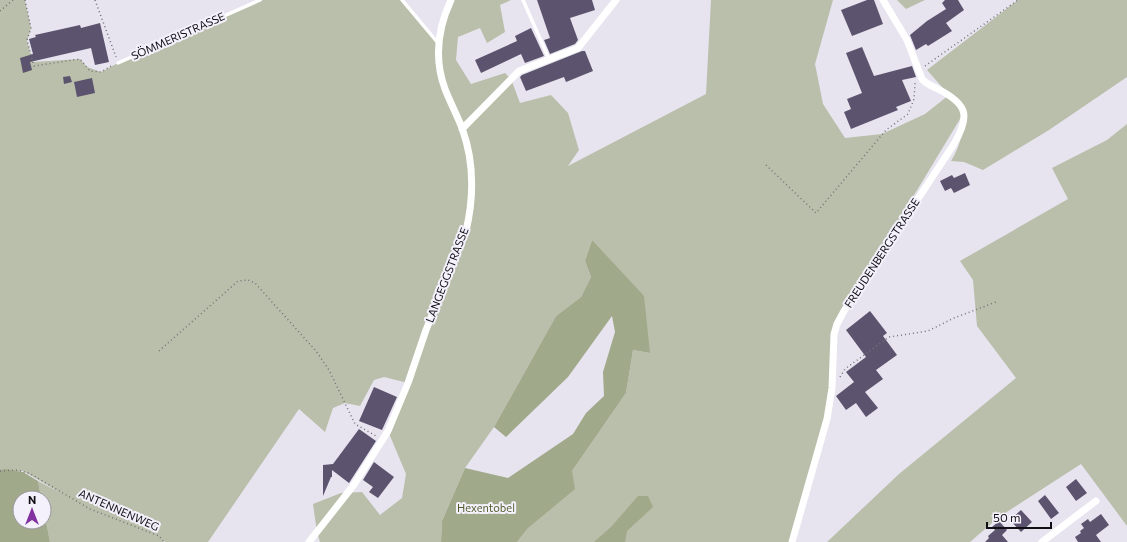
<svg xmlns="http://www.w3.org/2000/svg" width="1127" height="542" font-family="Commissioner,sans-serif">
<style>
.green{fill:#b9bfaa}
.forest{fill:#a0a98a}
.building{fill:#5c546f}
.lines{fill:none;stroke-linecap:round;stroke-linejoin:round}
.path{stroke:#747279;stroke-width:1.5;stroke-dasharray:1 3;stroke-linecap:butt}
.lane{stroke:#fff;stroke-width:3.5}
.street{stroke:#fff;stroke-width:7}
.labels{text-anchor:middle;stroke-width:4;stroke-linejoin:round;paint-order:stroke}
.street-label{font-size:11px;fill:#100f13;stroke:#f4f1fc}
.park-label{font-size:11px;fill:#525e2c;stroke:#f4f1fc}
</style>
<rect width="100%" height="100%" fill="#e7e4ef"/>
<path class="green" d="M 0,0 L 25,0 L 31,28 L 27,41 L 33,62 L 80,59 L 87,67 L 101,72 L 118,63 L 263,0 L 401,0 L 438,43 L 451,0 L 511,0 L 500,5 L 505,32 L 487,43 L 480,28 L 458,37 L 456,60 L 471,84 L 505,73 L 511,79 L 520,103 L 551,95 L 568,113 L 579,150 L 568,166 L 706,94 L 711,0 L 833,0 L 815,64 L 823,104 L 845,138 L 882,134 L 925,114 L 949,95 L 927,70 L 1018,0 L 1127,0 L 1127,77 L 1049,130 L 983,170 L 964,162 L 951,161 C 960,146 964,132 963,114 L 840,318 L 832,361 L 831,396 L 792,542 L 517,542 L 572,471 L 626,393 L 633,350 L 650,353 L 592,240 L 585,261 L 591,277 L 581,297 L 556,316 L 494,427 L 465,468 L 442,521 L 441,542 L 320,542 L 317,532 L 313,504 L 341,493 L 362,492 L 380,515 L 402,498 L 406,474 L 388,431 L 408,383 L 384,377 L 374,380 L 360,406 L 345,403 L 333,408 L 325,432 L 299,409 L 208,542 L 165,542 L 163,540 L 164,542 L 50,542 L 44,511 L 44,498 L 41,498 L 38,481 L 61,493 L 23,471 L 0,471 Z
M 897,0 L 925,0 L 906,9 Z
M 1127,124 L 1127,526 L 1081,464 L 999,517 L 970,542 L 827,542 L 899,474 L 1016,378 L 977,326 L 973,280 L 960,261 L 1068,199 L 1052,168 L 1107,140 Z"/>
<path class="forest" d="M 592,240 L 644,296 L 650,353 L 633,350 L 626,393 L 572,471 L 575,489 L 528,528 L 517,542 L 441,542 L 442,521 L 465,468 L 508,478 L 573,434 L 586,413 L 604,396 L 603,372 L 615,332 L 612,316 L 568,377 L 506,437 L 494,427 L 556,316 L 581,297 L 591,277 L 585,261 Z
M 6,469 L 23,472 L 38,481 L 41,498 L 20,498 L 20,522 L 44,522 L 44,511 L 50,542 L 0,542 L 0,470 Z
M 638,496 L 648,496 L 653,507 L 627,531 L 625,542 L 594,542 L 611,527 Z"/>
<path class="building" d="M 537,0 L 592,0 L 595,10 L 570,18 L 578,40 L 575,44 L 550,54 L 544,40 L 550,38 Z
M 867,0 L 874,0 L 883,24 L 852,36 L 841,10 Z
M 945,0 L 958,0 L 964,10 L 946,23 L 952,31 L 928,46 L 926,44 L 916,50 L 910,35 L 927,21 L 946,9 L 942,3 Z
M 100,23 L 109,62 L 95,65 L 91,48 L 30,62 L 32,70 L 23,73 L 20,58 L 33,54 L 29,39 L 36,37 L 35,35 L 80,25 L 81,28 Z
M 531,28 L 544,56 L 525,63 L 521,54 L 481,73 L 475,60 L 517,41 L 515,36 Z
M 862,47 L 874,76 L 912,66 L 916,77 L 902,80 L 911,101 L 896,107 L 898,110 L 851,129 L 844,112 L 851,109 L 847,99 L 862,93 L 846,53 Z
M 582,51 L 585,51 L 593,71 L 566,82 L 564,77 L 526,91 L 520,77 L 522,75 Z
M 70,76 L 72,82 L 64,84 L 63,77 Z
M 92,78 L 95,93 L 77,97 L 74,82 Z
M 965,173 L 970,185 L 954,193 L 951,188 L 945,191 L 940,181 L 952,175 L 954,178 Z
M 870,311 L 887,333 L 883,336 L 897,355 L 876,370 L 883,379 L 865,392 L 878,408 L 866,417 L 856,403 L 846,410 L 836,396 L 854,382 L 846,372 L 866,357 L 846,330 Z
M 374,387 L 397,397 L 382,430 L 359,421 Z
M 359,429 L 376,441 L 349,483 L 332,470 L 332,477 L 331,477 L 323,496 L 323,465 L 333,464 Z
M 374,462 L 394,477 L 378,498 L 369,492 L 373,487 L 363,480 Z
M 1076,479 L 1087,493 L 1076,501 L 1066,487 Z
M 1045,495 L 1059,513 L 1051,519 L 1038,501 Z
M 1021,510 L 1032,522 L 1021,532 L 1010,520 Z
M 1101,514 L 1109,525 L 1096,535 L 1101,542 L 1078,542 L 1075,537 L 1081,533 L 1080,531 L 1084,528 L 1081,524 L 1088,519 L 1090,522 Z
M 999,521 L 1007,530 L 1002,535 L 1008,542 L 985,542 L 989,538 L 988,536 L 995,530 L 992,527 Z"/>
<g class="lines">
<path class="path" d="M 25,0 L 31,28 L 27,40 L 34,66 L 80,59 L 90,71 L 101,72 L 113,65
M 95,0 L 116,57
M 0,11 L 13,0
M 925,66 L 1018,0
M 766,165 L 816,213 L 886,130 L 908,114 L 914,99 L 915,83
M 159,351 L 238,281 L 248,280 L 255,283 L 316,351 L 329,370 L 355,424 L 376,436
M 840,377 L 845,369 L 849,366 L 889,337 L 928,331 L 954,318 L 996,302
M 0,471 L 17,470 L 29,473 L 90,509 L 159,536 L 164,542"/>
<path class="lane" d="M 402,0 L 438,43
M 523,0 L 549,59
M 118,63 L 260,0"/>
<path class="street" d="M 462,129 L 519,71 L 578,48 L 616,0
M 309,542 L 353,486 L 388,431 L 408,383 L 426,330 L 466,231 C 474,197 474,161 462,128 C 457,115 450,102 445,89 C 434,59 438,28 451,0
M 792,542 L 827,419 L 832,388 L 834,334 L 837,324 L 844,311 L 954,144 C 971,115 967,104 938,89 C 932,86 926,84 922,79 L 907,40 L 883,0
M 1042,542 L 1096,501"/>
</g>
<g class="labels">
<g class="street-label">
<text transform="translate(178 36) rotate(-24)" y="4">SÖMMERISTRASSE</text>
<text transform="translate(882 253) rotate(-57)" y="4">FREUDENBERGSTRASSE</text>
<text transform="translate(447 275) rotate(-69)" y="4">LANGEGGSTRASSE</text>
<text transform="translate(119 510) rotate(24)" y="4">ANTENNENWEG</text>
</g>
<g class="park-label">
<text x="486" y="512">Hexentobel</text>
</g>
</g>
<g transform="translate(32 510)"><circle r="19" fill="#f4f1fc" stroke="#99979f"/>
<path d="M0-3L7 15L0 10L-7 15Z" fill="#8332a1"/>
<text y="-6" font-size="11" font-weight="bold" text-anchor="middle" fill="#100f13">N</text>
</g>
<path d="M987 522v6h64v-6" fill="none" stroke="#100f13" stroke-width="2"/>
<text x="993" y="522" font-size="12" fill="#100f13" stroke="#f4f1fc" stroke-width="3" paint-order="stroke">50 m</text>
</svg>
